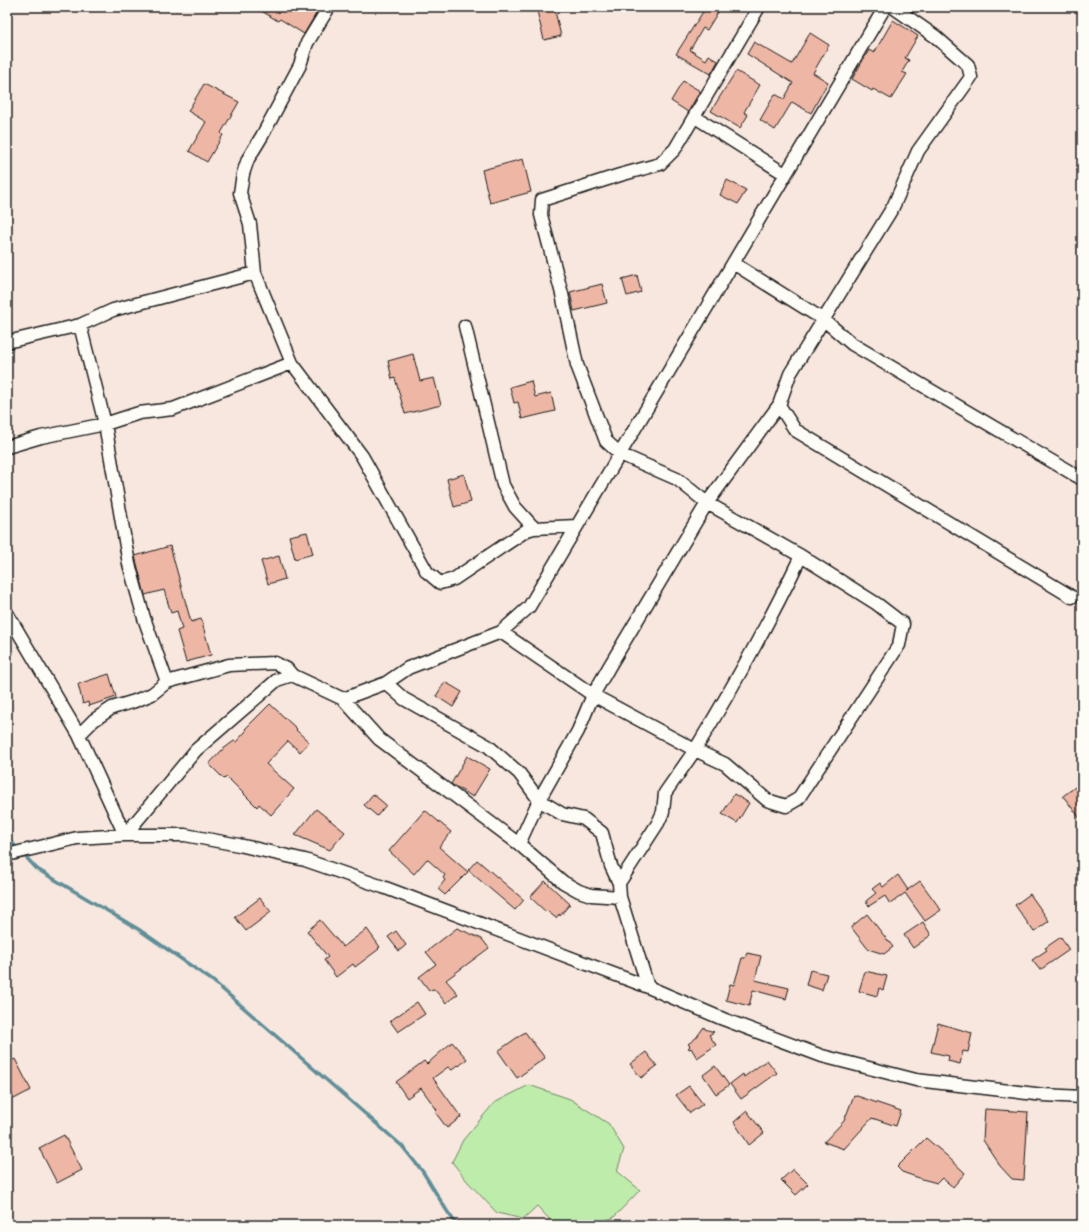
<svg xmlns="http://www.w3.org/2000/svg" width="1089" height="1232" font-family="'Indie Flower',sans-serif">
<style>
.green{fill:#bdecab;stroke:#6c8464}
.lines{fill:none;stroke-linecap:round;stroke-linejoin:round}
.stream{stroke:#5f8e98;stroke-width:3.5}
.building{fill:#eeb6a4;stroke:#1c1c1c}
.minor-casing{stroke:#1c1c1c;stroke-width:15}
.minor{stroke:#fdfcf7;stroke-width:12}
</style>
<rect width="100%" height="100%" fill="#f8e7de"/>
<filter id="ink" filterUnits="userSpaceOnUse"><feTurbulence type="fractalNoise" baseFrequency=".025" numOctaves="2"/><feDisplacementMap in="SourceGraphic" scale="8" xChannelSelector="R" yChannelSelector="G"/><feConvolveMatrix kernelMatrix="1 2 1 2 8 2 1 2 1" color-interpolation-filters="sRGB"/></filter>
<g filter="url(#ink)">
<path class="green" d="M 529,1085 L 570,1099 L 609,1124 L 624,1149 L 617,1171 L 640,1190 L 613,1218 L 587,1225 L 555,1225 L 537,1206 L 523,1219 L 497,1213 L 467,1181 L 452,1162 L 463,1140 L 494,1103 Z"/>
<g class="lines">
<path class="stream" d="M 7,837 L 18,849
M 23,854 L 37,869 L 138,929 L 213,981 L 402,1146 L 423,1172 L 447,1211 L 457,1225"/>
</g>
<path class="building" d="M 255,7 L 320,7 L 304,34 L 280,19 L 278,21 Z
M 536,7 L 554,7 L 561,36 L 544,40 Z
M 706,7 L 721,7 L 707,30 L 703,28 L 690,50 L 706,60 L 709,55 L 718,61 L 711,74 L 676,54 Z
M 893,20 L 918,36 L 905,58 L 909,60 L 902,72 L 907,74 L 891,99 L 873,89 L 872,91 L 852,79 L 869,50 L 874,53 Z
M 810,33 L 829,45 L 813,73 L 828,82 L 811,113 L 792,102 L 775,130 L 760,120 L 775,94 L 784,99 L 793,83 L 747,54 L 754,42 L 792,64 Z
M 736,71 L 760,85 L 744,112 L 748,115 L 740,128 L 711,111 Z
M 683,81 L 700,91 L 688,112 L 671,101 Z
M 204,84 L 239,102 L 221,133 L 223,135 L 207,162 L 189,151 L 206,122 L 188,111 Z
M 523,159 L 531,192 L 490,203 L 482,170 Z
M 727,180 L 746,190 L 738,204 L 720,195 Z
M 637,275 L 641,292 L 627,296 L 622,279 Z
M 602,284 L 607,303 L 574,311 L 570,292 Z
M 413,354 L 420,381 L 434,378 L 441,405 L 405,414 L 395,378 L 392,379 L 388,361 Z
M 531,381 L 535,397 L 551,393 L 555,411 L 522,419 L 518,402 L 514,403 L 510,387 Z
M 464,474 L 471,502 L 454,507 L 447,479 Z
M 307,532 L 313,554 L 295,559 L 289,536 Z
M 170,546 L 191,622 L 201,619 L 211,655 L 186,662 L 177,631 L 182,629 L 177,611 L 171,613 L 164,590 L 145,595 L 135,556 Z
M 279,556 L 285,579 L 268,584 L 261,561 Z
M 109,674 L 116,697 L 89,706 L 88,702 L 83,704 L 78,684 Z
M 445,682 L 462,692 L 453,707 L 436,696 Z
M 270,704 L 297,729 L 296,730 L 309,742 L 300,752 L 288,741 L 266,764 L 294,789 L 271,815 L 259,804 L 257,807 L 227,777 L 224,779 L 209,764 L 222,750 L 234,741 L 236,742 L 246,731 L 245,729 Z
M 467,756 L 490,769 L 473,797 L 451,784 Z
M 1082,782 L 1082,821 L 1063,796 Z
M 373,794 L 386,805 L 377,816 L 364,805 Z
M 734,794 L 749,803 L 737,823 L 722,814 Z
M 316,809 L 345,832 L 330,850 L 295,835 Z
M 425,810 L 451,832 L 439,847 L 468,872 L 445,895 L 438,889 L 445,880 L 443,878 L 445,875 L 427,859 L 414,874 L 389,851 Z
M 477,860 L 524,900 L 515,910 L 468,870 Z
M 898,875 L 908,890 L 906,891 L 920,881 L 941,910 L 925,921 L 905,893 L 890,904 L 885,896 L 869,906 L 866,901 L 876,893 L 872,889 L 880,883 L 883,887 Z
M 545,881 L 570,904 L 560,916 L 559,914 L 556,918 L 547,911 L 546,912 L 530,897 Z
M 1030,894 L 1049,921 L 1034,932 L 1015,905 Z
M 260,898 L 271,912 L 246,931 L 235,917 Z
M 867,914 L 893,947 L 884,954 L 868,949 L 851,927 Z
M 320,920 L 343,947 L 367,929 L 380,947 L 378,948 L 379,949 L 355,967 L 353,964 L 336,977 L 324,960 L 328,957 L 307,931 Z
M 923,922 L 931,935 L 913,948 L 904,935 Z
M 457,928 L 482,939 L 489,948 L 446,980 L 458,994 L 446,1003 L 434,989 L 429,990 L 419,977 L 436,964 L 426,952 Z
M 396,931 L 406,945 L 399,951 L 388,937 Z
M 1061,937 L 1069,950 L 1040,970 L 1032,960 L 1047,950 L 1045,948 Z
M 747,953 L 761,956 L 755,980 L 789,988 L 786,999 L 753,990 L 749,1006 L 726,1000 L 730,984 L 734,985 L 742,958 L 745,958 Z
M 810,970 L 827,974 L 822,990 L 806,985 Z
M 865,971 L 887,976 L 883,990 L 879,988 L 877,996 L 859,991 Z
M 417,1002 L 425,1014 L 398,1032 L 390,1021 Z
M 938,1023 L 972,1033 L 968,1052 L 963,1051 L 960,1064 L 948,1061 L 949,1056 L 931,1052 Z
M 704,1027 L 705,1029 L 714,1032 L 709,1035 L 716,1045 L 697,1058 L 691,1048 L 690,1049 L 688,1048 L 690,1046 L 688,1044 L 696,1038 Z
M 525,1032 L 545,1058 L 517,1078 L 498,1051 Z
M 452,1042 L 467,1059 L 459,1066 L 458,1065 L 452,1070 L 448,1067 L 433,1078 L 461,1117 L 447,1128 L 435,1112 L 437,1110 L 421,1088 L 407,1098 L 396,1082 L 424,1061 L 427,1064 Z
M 646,1052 L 657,1066 L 641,1078 L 630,1064 Z
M 15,1059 L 31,1090 L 14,1099 L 7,1085 L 7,1063 Z
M 767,1060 L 777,1073 L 741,1099 L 730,1084 L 743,1074 L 744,1077 Z
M 715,1066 L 729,1085 L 716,1094 L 703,1075 Z
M 689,1086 L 703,1104 L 690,1113 L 676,1095 Z
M 854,1095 L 901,1111 L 896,1126 L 872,1118 L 844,1149 L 824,1142 L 844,1121 Z
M 985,1109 L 1028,1112 L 1024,1180 L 1012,1179 L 1000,1166 L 983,1140 Z
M 747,1111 L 764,1133 L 749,1145 L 734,1122 Z
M 64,1135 L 82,1170 L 57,1183 L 39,1148 Z
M 926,1138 L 946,1155 L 965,1173 L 953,1187 L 942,1178 L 937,1183 L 922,1179 L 902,1172 L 897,1167 Z
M 793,1169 L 808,1184 L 796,1195 L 781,1180 Z"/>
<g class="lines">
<defs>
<path id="minor" d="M 329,7 L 307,43 L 300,65 L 262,136 L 248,159 L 243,174 L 240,193 L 250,224 L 255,273 L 292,363 L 362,456 L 427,572 L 440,583 L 454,579 L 527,530 L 534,528 L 577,526
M 759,7 L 675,149 L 660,164 L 620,175 L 542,200 L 541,215 L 562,294 L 577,365 L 606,441 L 620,454 L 677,479 L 707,503 L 801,556 L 877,604 L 903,624 L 899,645 L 798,799 L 786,806 L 767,800 L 725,764 L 695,750 C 733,687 769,623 801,556
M 893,7 L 936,37 L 968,65 L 971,77 L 918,151 L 893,207 L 790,374 L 779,405 L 795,430 L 1072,597
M 695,117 L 785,174
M 733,263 L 824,320 L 852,344 L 1082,479
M 80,325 L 105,424 L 129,564 L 144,618 L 167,682
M 465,326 L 503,485 L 515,507 L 534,528
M 7,342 L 80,325 L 113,310 L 255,273
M 7,447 L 41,437 L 105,424 L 139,413 L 173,409 L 292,363
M 7,613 L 79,735 L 125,835 L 196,750 L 277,680 L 292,675 L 343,699 L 386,683 L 408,668 L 501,632 L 529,607 L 885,7
M 501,632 L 593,695 L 695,750 L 665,793 L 663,812 L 658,823 L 619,883 L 620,897 L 648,987
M 386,683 L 404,699 L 488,746 L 519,773 L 539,800 L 562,814 L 584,819 L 602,833 L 611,866 L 619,883
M 343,699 L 379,739 L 519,844 L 563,882 L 579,891 L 591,895 L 620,897
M 79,735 L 94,720 L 112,708 L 135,701 L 152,694 L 167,682 L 229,665 L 275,663 L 287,669 L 292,675
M 519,844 L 539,800 L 578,731 L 593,695 L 609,667 L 707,503 L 779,405
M 7,855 L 77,838 L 125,835 L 185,835 L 239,845 L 305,860 L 383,887 L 648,987 L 723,1019 L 822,1056 L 916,1080 L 1044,1095 L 1082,1097"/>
</defs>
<use href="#minor" class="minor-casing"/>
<use href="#minor" class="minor"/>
</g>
</g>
<rect width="1089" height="1232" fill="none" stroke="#fdfcf7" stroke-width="24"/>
<rect x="12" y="12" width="1065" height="1208" fill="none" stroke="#1c1c1c" stroke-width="1.5" filter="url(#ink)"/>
</svg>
